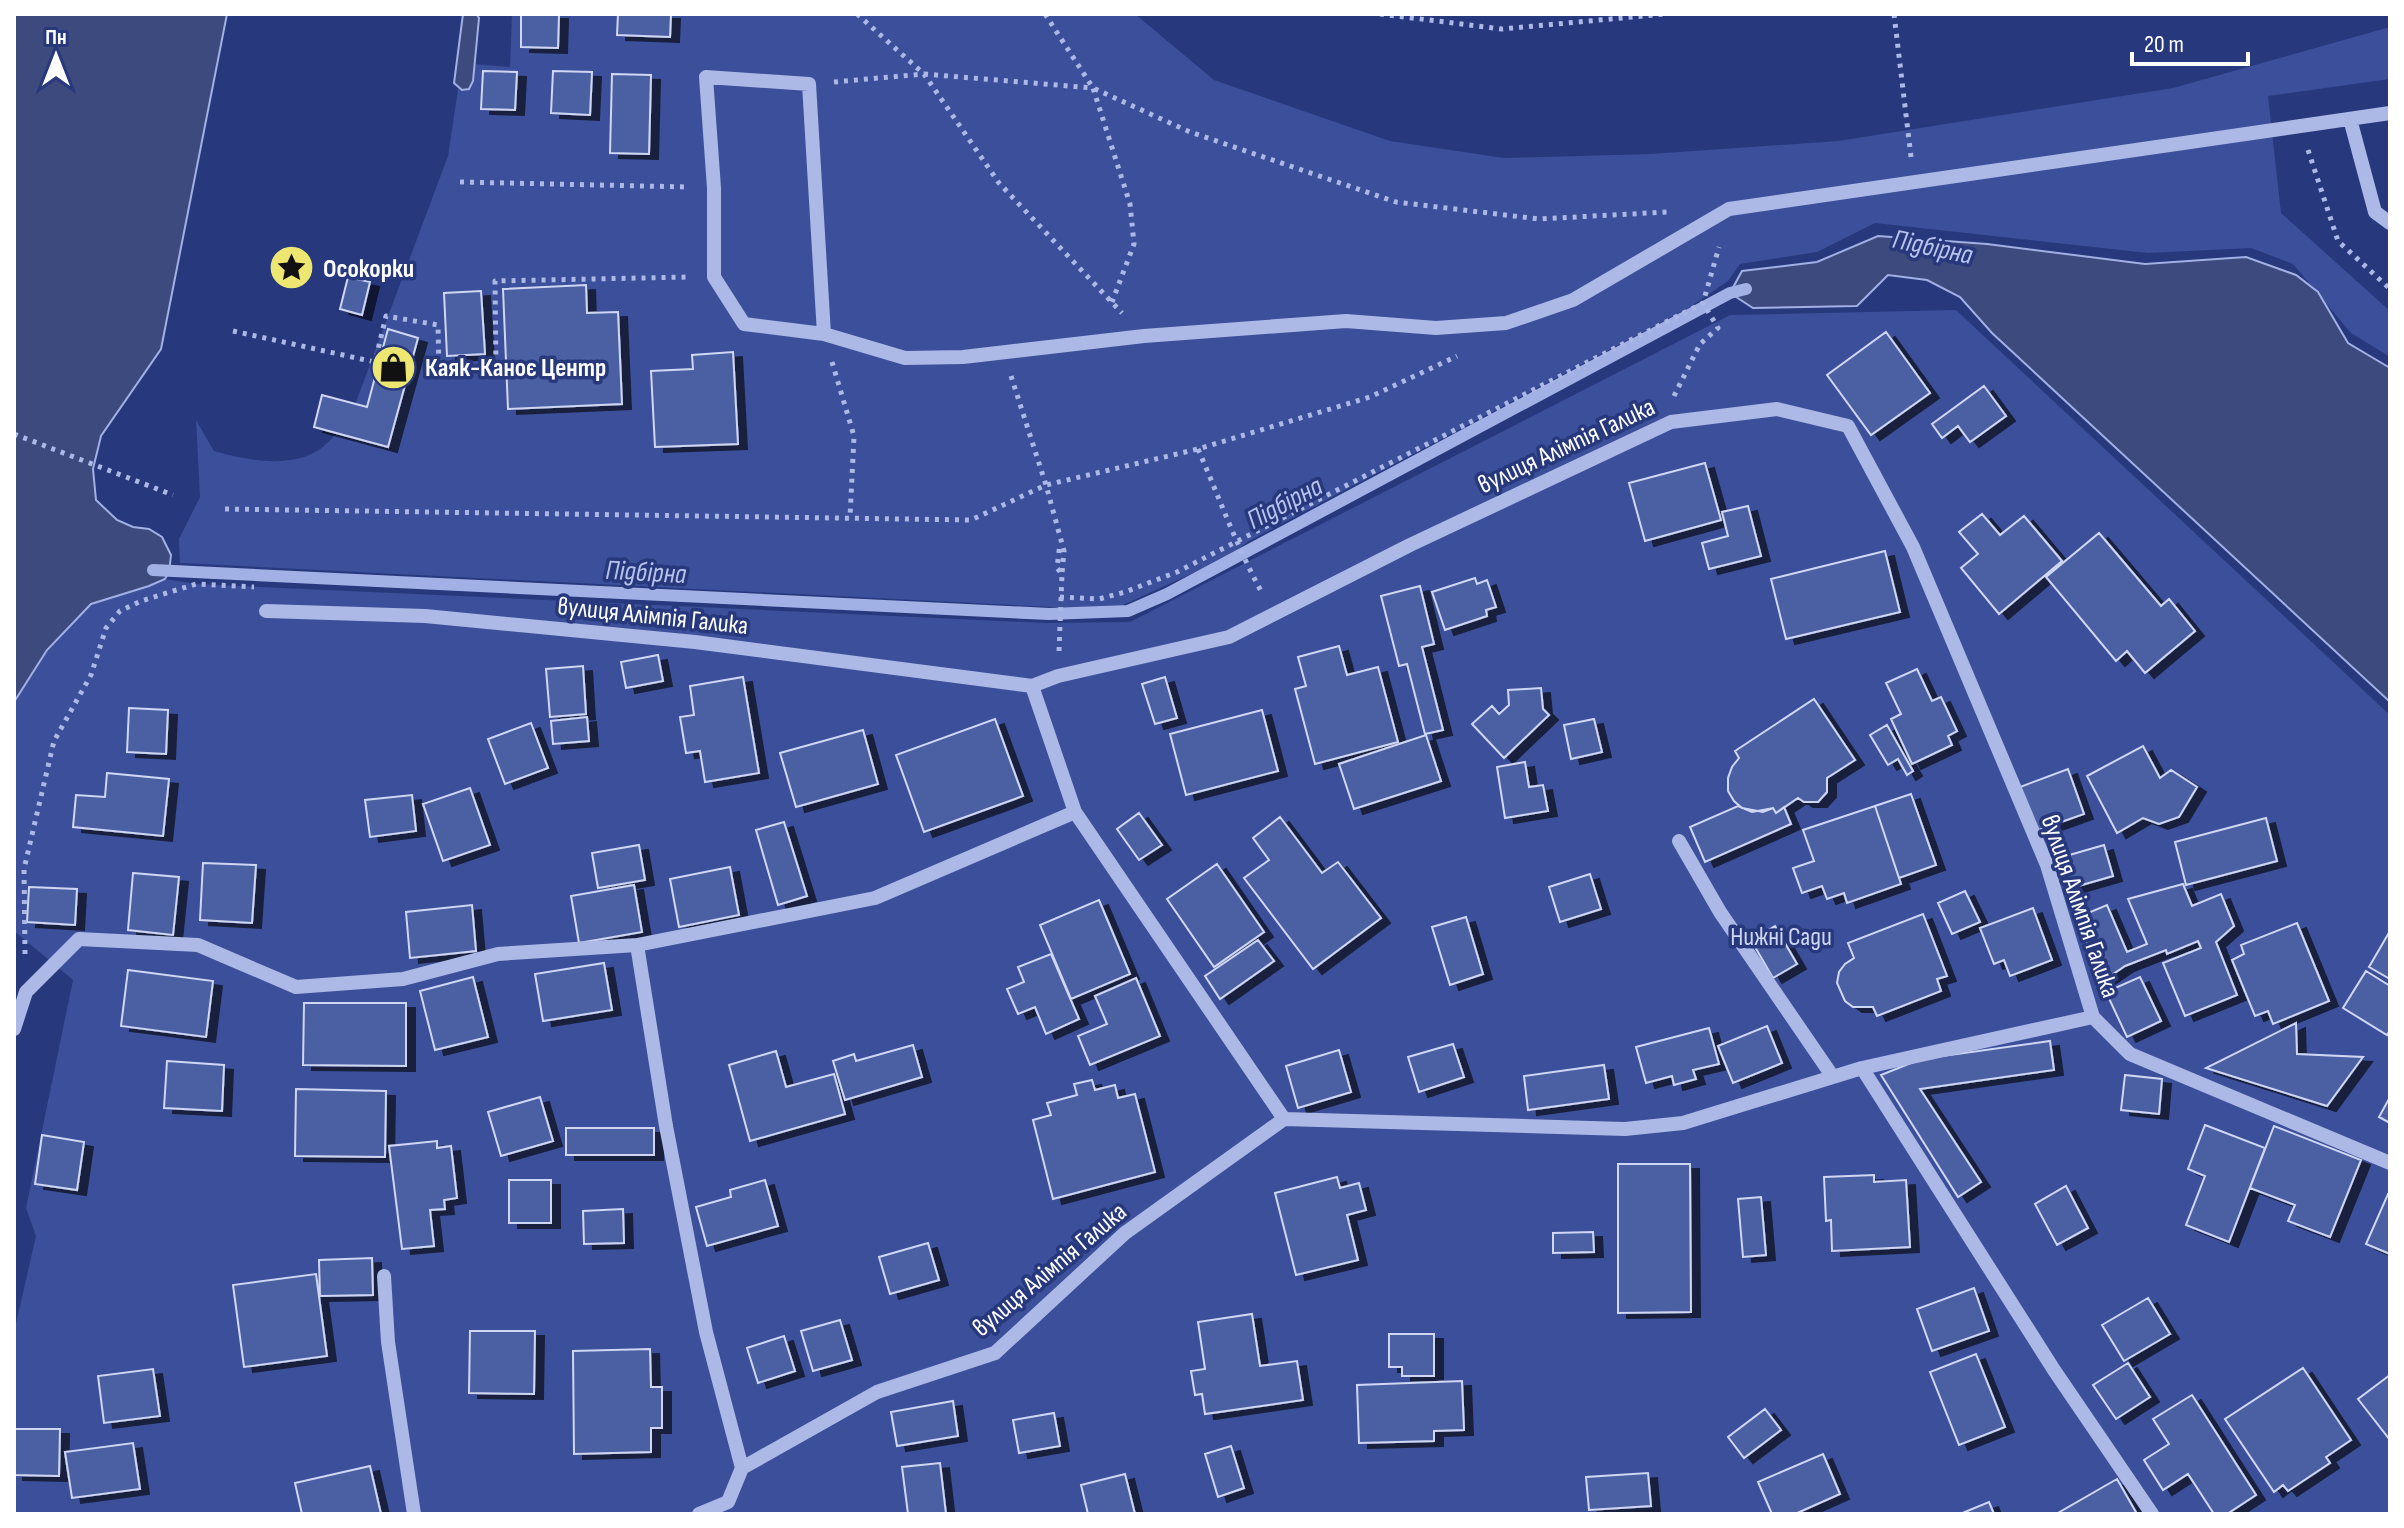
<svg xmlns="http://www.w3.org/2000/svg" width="2404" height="1528" font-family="'Sofia Sans Condensed',sans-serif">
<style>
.green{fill:#3b4f9a}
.water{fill:#3d4a7d;stroke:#a1b0e5;stroke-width:2}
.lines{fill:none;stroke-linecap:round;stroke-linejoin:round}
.stream{stroke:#a1b0e5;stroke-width:12}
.building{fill:#4b5ea3;stroke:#cfd7f4;stroke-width:2;filter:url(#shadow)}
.path{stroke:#acb8e5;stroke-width:5;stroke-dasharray:4 6;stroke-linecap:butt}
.minor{stroke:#acb8e5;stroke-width:14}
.labels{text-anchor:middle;stroke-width:7;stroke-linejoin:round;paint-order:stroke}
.poi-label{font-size:26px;font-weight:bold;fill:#fff;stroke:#27387d;text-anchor:start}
.street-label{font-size:26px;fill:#fff;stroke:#27387d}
.park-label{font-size:26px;fill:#cfd7f4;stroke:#27387d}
.water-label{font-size:28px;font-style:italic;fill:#b7c3ec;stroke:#27387d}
</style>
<defs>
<filter id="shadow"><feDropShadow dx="9" dy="5" stdDeviation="0" flood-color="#0009"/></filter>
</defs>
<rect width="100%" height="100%" fill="#27387d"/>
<path class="green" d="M 512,14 L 1135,14 L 1214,80 L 1390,141 L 1504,158 L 1650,154 L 1838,141 L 2173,88 L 2390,27 L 2390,79 L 2268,96 L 2281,213 L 2390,311 L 2390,357 L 2351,333 L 2293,264 L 2251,248 L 2148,253 L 1875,223 L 1817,252 L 1740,264 L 1728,281 L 1690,307 L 1249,541 L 1226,558 L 1123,605 L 1073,608 L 180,563 L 179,539 L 200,497 L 196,420 L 214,451 C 246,460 288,469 319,450 C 330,442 341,428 350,418 L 448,156 L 462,63 L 510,67 Z
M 1956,310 L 2390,715 L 2390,1514 L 14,1514 L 14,1332 L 36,1236 L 26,1208 L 73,980 L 14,931 L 14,702 L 47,650 L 91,604 L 165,579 L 196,584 L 1048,623 L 1130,622 L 1730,315 Z"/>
<path class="water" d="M 14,14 L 227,14 L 161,349 L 101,436 L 93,469 L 96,500 L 117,520 L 133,527 L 149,529 L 162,537 L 171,555 L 169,572 L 165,579 L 149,586 L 91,604 L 47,650 L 14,702 Z
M 463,14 L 476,14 L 479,18 L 473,81 L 469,89 L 462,90 L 454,83 Z
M 1878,236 L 1987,244 L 2145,264 L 2246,257 L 2296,275 L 2318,292 L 2348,343 L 2390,368 L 2390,702 L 1992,333 L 1960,297 L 1927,280 L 1888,275 L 1857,306 L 1753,308 L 1730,293 L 1742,271 L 1817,262 Z"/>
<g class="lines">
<path class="stream" d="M 153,570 L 1049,614 L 1128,611 L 1167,594 L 1730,293 L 1746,289"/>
</g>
<path class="building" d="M 521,14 L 559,14 L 558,48 L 521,47 Z
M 618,14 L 671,14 L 670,37 L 617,35 Z
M 483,71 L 517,72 L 515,110 L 481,109 Z
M 553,71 L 592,72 L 590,115 L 551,113 Z
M 612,74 L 651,75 L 649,154 L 610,153 Z
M 348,277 L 370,282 L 362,315 L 340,309 Z
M 586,285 L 587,313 L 618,312 L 622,404 L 508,409 L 503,289 Z
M 481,291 L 485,354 L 447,356 L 444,293 Z
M 388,329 L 418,338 L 388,447 L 314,427 L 322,395 L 367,407 Z
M 1886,332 L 1930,393 L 1871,435 L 1827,375 Z
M 733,352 L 738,444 L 655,447 L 651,371 L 693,369 L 692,355 Z
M 1984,386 L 2006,416 L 1970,442 L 1958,426 L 1942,438 L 1932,424 Z
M 1705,463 L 1721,520 L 1645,541 L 1629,483 Z
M 1748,506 L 1761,556 L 1709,569 L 1702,543 L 1728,536 L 1722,512 Z
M 1982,514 L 2000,535 L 2024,516 L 2062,561 L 1999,614 L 1961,568 L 1978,554 L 1959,532 Z
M 2099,533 L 2161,606 L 2169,599 L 2195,631 L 2145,673 L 2127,651 L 2116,661 L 2046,577 Z
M 1885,551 L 1900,612 L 1786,639 L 1771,579 Z
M 1475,578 L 1477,584 L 1487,580 L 1496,607 L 1486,610 L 1487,616 L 1445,630 L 1432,592 Z
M 1420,586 L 1434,644 L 1422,647 L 1443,730 L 1425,734 L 1407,664 L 1399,666 L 1381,596 Z
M 1339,646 L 1347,675 L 1378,667 L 1398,742 L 1315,764 L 1295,689 L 1306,686 L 1298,657 Z
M 658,655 L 663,681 L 626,688 L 621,662 Z
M 583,666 L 586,714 L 550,717 L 546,669 Z
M 1917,669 L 1932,701 L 1941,697 L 1957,731 L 1948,736 L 1952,745 L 1912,764 L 1891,719 L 1901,714 L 1886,683 Z
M 743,677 L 759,773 L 705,782 L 700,751 L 686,753 L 680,717 L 694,715 L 690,686 Z
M 1165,677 L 1177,718 L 1155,724 L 1142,684 Z
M 1541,688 L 1543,709 L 1549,715 L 1504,758 L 1472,724 L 1492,706 L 1499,714 L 1509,705 L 1508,690 Z
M 1814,699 L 1855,760 L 1827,778 L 1827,792 L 1818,802 L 1804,802 L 1798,798 L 1776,813 L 1773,808 L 1763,812 L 1742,808 L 1734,801 L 1728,791 L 1728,778 L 1732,767 L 1739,758 L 1735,751 Z
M 129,708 L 168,710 L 166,754 L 127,752 Z
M 1262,710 L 1278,771 L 1186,795 L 1170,734 Z
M 587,717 L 589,741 L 553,744 L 551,721 Z
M 995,719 L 1023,796 L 924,832 L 896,755 Z
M 1594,719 L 1602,752 L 1571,759 L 1564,725 Z
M 531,723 L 548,768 L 505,784 L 488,739 Z
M 1887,725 L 1913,771 L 1907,775 L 1898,759 L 1888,765 L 1870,735 Z
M 863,730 L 878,784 L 796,807 L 780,753 Z
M 1426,735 L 1441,781 L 1354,809 L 1339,764 Z
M 2143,746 L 2160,778 L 2171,770 L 2197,787 L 2179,817 L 2159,824 L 2143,818 L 2117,833 L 2087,776 Z
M 1525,762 L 1529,787 L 1543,785 L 1548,811 L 1505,818 L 1497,767 Z
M 2068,769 L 2084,814 L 2036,831 L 2020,787 Z
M 107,773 L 169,779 L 163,836 L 73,827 L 76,795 L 105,797 Z
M 470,788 L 490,845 L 443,861 L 423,804 Z
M 1911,794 L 1936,865 L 1899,878 L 1875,806 Z
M 412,795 L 416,831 L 370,837 L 365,800 Z
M 1738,806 L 1752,812 L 1773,808 L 1776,813 L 1784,807 L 1791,824 L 1705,862 L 1690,827 Z
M 1875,806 L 1901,884 L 1847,903 L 1844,893 L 1827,899 L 1822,886 L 1802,893 L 1793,868 L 1814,861 L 1803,830 Z
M 1139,813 L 1162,845 L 1139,860 L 1117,829 Z
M 1280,817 L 1322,873 L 1338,862 L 1381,918 L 1313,969 L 1244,878 L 1269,860 L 1253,838 Z
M 2266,818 L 2277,861 L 2186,885 L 2175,842 Z
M 784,822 L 807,896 L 778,905 L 756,830 Z
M 639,845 L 645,880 L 598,888 L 592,853 Z
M 2104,845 L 2113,876 L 2068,889 L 2059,858 Z
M 203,863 L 256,865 L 252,923 L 200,920 Z
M 1217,864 L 1264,932 L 1214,967 L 1167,899 Z
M 730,867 L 739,915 L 679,927 L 670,879 Z
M 133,873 L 179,877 L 173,935 L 128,930 Z
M 1590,874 L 1601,909 L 1560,922 L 1549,887 Z
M 2183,884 L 2192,906 L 2221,894 L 2234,926 L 2216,942 L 2237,995 L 2185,1016 L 2163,963 L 2201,948 L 2198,941 L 2167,954 L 2166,950 L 2125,966 L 2103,981 L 2076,918 L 2107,905 L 2127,952 L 2147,944 L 2128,899 Z
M 634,885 L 642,932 L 579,943 L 571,896 Z
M 29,887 L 77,889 L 75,925 L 27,922 Z
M 1965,891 L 1980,922 L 1952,934 L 1938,903 Z
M 1099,900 L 1130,974 L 1071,999 L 1040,925 Z
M 472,905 L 476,951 L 410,958 L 406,912 Z
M 2033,908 L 2052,960 L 2010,976 L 2004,960 L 1994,964 L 1980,928 Z
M 1923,914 L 1947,976 L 1937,979 L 1941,991 L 1877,1016 L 1873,1007 L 1853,1007 L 1845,1001 L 1837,983 L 1839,972 L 1845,964 L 1854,958 L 1848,943 Z
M 1466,917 L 1483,974 L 1450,985 L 1432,927 Z
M 2297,923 L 2329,1001 L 2273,1024 L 2268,1011 L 2255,1016 L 2232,960 L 2244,954 L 2241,945 Z
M 1775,926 L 1797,964 L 1773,978 L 1751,940 Z
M 2390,931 L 2390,979 L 2369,967 Z
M 1258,940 L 1274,961 L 1220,999 L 1205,976 Z
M 1051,954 L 1079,1019 L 1046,1034 L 1035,1007 L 1018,1014 L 1007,989 L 1024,982 L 1018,967 Z
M 604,963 L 612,1010 L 543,1021 L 535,974 Z
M 128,970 L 213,981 L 206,1037 L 121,1026 Z
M 2366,971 L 2390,986 L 2390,1030 L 2387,1035 L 2343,1008 Z
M 473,977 L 488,1037 L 435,1050 L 420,991 Z
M 2140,977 L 2161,1021 L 2127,1037 L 2106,992 Z
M 1136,978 L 1160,1036 L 1090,1065 L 1078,1036 L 1107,1024 L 1095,996 Z
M 304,1003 L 406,1003 L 406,1066 L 303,1065 Z
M 2296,1023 L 2297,1054 L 2363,1057 L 2327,1106 L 2206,1068 Z
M 1767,1026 L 1782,1063 L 1733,1083 L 1718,1046 Z
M 1709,1028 L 1719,1064 L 1693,1070 L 1696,1079 L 1674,1085 L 1672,1076 L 1646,1083 L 1636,1047 Z
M 2050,1041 L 2054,1070 L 1920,1089 L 1981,1182 L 1958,1197 L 1881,1075 L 1921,1059 Z
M 1453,1044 L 1464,1077 L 1419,1092 L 1408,1057 Z
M 913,1045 L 922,1077 L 845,1100 L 833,1061 L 854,1054 L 856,1061 Z
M 1339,1050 L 1351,1092 L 1298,1108 L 1286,1066 Z
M 776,1051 L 786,1087 L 834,1074 L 845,1114 L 750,1141 L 729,1065 Z
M 167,1061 L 224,1065 L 222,1111 L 164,1108 Z
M 1604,1065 L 1609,1099 L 1528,1110 L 1524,1076 Z
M 2125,1075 L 2162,1079 L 2159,1114 L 2121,1110 Z
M 1092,1080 L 1095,1090 L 1115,1085 L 1118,1098 L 1135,1094 L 1155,1172 L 1053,1199 L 1033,1120 L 1051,1115 L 1047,1103 L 1077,1095 L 1074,1084 Z
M 296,1089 L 386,1091 L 385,1157 L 295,1156 Z
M 540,1097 L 553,1141 L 501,1156 L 488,1112 Z
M 2390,1097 L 2390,1123 L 2379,1117 Z
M 2205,1125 L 2265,1148 L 2229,1242 L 2186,1225 L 2205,1176 L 2188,1169 Z
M 2274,1126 L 2361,1160 L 2330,1237 L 2288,1221 L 2295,1205 L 2250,1188 Z
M 566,1128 L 654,1128 L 654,1155 L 566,1155 Z
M 42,1135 L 84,1142 L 77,1190 L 35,1184 Z
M 437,1141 L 437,1148 L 451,1146 L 457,1198 L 444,1200 L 445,1209 L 430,1210 L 434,1246 L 402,1249 L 389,1146 Z
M 1618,1164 L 1690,1164 L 1691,1312 L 1618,1313 Z
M 1874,1175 L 1874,1182 L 1906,1180 L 1910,1247 L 1832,1251 L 1831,1220 L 1826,1221 L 1824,1177 Z
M 1337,1177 L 1340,1188 L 1359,1183 L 1366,1210 L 1347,1215 L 1358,1260 L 1296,1275 L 1275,1193 Z
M 509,1180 L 551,1180 L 551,1223 L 509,1223 Z
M 765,1180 L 778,1226 L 707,1246 L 696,1207 L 731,1197 L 730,1190 Z
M 2066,1186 L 2088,1228 L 2057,1245 L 2035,1204 Z
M 2388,1194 L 2390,1195 L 2390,1254 L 2366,1244 Z
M 1761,1197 L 1766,1255 L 1743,1257 L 1738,1199 Z
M 623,1209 L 624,1243 L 584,1244 L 583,1211 Z
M 1593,1232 L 1594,1252 L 1553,1253 L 1553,1233 Z
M 928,1243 L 939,1280 L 890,1294 L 879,1257 Z
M 372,1258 L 373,1295 L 320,1296 L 319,1260 Z
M 316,1274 L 327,1356 L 244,1367 L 233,1285 Z
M 1974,1288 L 1989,1331 L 1932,1351 L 1917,1309 Z
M 2148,1298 L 2170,1334 L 2124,1361 L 2102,1325 Z
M 1252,1314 L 1260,1366 L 1297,1361 L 1303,1400 L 1205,1414 L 1202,1394 L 1195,1395 L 1191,1371 L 1205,1369 L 1198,1322 Z
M 840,1320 L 852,1360 L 813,1371 L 801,1331 Z
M 470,1331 L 535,1331 L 534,1394 L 469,1393 Z
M 1389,1334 L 1434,1334 L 1434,1376 L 1402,1376 L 1402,1367 L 1389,1367 Z
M 784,1336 L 795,1371 L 758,1383 L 747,1348 Z
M 650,1349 L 651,1387 L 662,1387 L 662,1428 L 651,1428 L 651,1452 L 574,1454 L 573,1351 Z
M 1976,1354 L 2005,1427 L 1959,1445 L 1930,1372 Z
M 2128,1363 L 2150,1397 L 2116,1419 L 2093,1385 Z
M 2303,1368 L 2351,1440 L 2326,1457 L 2330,1463 L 2288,1491 L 2283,1485 L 2274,1492 L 2225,1419 Z
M 153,1369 L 160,1416 L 104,1423 L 98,1376 Z
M 2390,1375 L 2390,1440 L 2358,1399 Z
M 1462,1381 L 1464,1430 L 1434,1431 L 1434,1441 L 1359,1443 L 1357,1385 Z
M 2192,1395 L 2256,1495 L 2227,1514 L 2214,1514 L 2188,1474 L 2163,1490 L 2144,1460 L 2169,1444 L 2153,1419 Z
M 953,1401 L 958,1436 L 897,1446 L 891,1412 Z
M 1765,1409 L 1781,1430 L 1744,1458 L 1728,1437 Z
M 1054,1413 L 1060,1446 L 1019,1453 L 1013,1420 Z
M 14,1429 L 60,1429 L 59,1476 L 14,1475 Z
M 133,1443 L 140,1489 L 72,1498 L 65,1452 Z
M 1231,1446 L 1244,1488 L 1218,1497 L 1205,1454 Z
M 1823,1454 L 1840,1494 L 1795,1514 L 1772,1514 L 1758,1482 Z
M 940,1463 L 946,1514 L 908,1514 L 902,1467 Z
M 370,1466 L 381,1514 L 302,1514 L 295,1483 Z
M 1648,1473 L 1651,1506 L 1589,1510 L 1586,1477 Z
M 1125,1474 L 1135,1514 L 1088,1514 L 1081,1485 Z
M 2117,1479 L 2137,1514 L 2059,1514 L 2058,1513 Z
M 1989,1502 L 1994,1514 L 1960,1514 Z"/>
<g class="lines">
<path class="path" d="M 857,14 L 924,74 L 1093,88 L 1130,204 L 1134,244 L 1112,302
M 1045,14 L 1093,88 L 1190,132 L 1396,202 L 1539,219 L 1667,212
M 1380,14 L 1502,29 L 1665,14
M 1894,14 L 1911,157
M 834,82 L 924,74 L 999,183 L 1122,313
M 2308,150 L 2338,241 L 2390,289
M 460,182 L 689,187
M 233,331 L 375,362 L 386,316 L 438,325 L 439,369 L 496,368 L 495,281 L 689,277
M 832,362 L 854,436 L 850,518
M 1011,376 L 1046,485 L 1064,551 L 1062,574
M 1674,396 L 1700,344 L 1718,328 L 1703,303
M 14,434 L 173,495
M 1198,449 C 1219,497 1236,545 1261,591
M 225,509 L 971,520 L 1046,485 L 1198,449 L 1370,397 L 1457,356
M 1060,597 L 1099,599 L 1125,592 L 1177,572 L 1703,303 L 1719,247
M 1059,651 L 1062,574 L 1057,568 L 1060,543
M 25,954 L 24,869 L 54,741 L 91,675 L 106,628 L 120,611 L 141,601 L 196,584 L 254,587"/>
<path class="minor" d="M 2350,119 L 2375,212 L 2390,223
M 824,334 L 744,324 L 714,277 L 714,188 L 706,77 L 809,84 L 824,334 L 905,358 L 963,357 L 1144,336 L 1346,321 L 1436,328 L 1506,323 L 1573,300 L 1729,209 L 2390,113
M 266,611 L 425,616 L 695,642 L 1032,686 L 1058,676 L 1229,637 L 1410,545 L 1671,422 L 1777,409 L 1848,426 L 1913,547 L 2047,865 L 2093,1017 L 2130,1054 L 2390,1163
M 1032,686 L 1075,812 L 1284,1119
M 1679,841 L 1720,912 L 1833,1077
M 637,945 L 666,1126 L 706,1332 L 742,1468
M 14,1029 L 26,992 L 79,939 L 198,945 L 296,987 L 403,979 L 498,954 L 637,945 L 875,898 L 1075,812
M 1862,1068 L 2054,1370 L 2152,1514
M 384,1276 L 388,1342 L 414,1514
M 699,1514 L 728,1502 L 742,1468 L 877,1392 L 995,1353 L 1125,1233 L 1284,1119 L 1625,1129 L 1683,1123 L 1862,1068 L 2093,1017"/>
</g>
<defs>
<symbol id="sight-disc" viewBox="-11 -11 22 22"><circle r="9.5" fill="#ede772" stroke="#27387d"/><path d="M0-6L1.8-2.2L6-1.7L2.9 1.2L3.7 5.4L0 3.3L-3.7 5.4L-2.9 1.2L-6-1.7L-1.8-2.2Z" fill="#111"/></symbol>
<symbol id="shop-disc" viewBox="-11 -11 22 22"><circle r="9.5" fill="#ede772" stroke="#27387d"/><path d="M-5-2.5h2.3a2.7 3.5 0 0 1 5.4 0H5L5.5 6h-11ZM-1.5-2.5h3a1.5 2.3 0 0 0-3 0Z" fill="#111"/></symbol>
</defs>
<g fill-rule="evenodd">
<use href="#sight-disc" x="266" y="242" width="51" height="51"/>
<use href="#shop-disc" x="368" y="342" width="51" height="51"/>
</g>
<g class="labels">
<g class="poi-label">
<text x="323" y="277">Осокорки</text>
<text x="425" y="376">Каяк-Каноє Центр</text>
</g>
<g class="street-label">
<text transform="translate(1566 445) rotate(-25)" y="9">вулиця Алімпія Галика</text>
<text transform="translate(653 615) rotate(6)" y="9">вулиця Алімпія Галика</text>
<text transform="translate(2081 906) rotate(71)" y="9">вулиця Алімпія Галика</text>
<text transform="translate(1049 1269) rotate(-40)" y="9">вулиця Алімпія Галика</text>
</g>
<g class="park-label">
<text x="1781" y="945">Нижні Сади</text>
</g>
<g class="water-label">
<text transform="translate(1933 246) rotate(12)" y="10">Підбірна</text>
<text transform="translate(1284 502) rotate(-28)" y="10">Підбірна</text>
<text transform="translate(646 571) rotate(3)" y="10">Підбірна</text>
</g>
</g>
<rect width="2404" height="1528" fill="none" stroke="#ffffff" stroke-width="32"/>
<g transform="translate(56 56)" stroke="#27387d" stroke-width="6" paint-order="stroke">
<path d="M0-6L14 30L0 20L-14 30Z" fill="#ffffff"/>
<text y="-12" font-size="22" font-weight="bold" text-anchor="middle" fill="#ffffff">Пн</text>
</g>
<path d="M2132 52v12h116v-12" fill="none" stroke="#ffffff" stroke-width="4"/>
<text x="2144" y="52" font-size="24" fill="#ffffff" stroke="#27387d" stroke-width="6" paint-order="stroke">20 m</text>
</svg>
